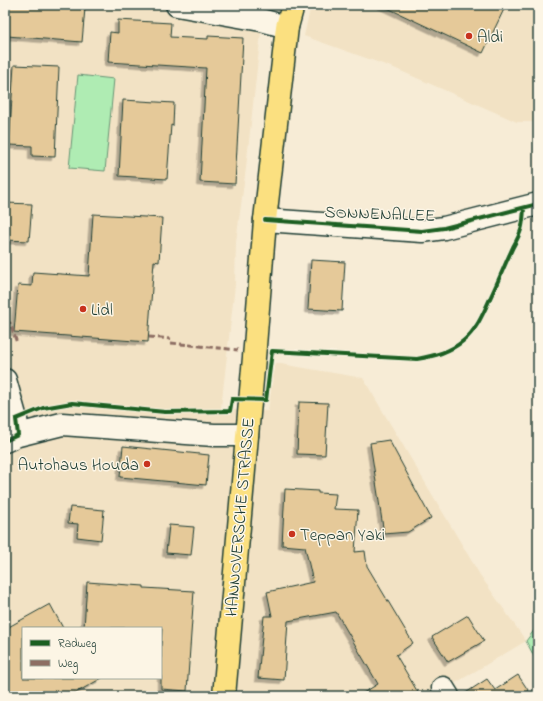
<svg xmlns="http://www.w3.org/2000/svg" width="543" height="701" font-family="'Indie Flower',sans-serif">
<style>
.built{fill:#f2e2c4;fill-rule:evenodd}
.green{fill:#afecb3;stroke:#679474}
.building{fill:#e5c999;stroke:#1f3d34;filter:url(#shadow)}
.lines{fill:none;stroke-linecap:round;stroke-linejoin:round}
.minor-casing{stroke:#1f3d34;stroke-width:25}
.major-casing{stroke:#1f3d34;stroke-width:25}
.minor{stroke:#fcf5e5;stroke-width:22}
.major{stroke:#fbe080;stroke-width:22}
.quiet{stroke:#8d6e63;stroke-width:3;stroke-dasharray:6 3;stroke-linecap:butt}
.cycleway-casing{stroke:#fcf5e5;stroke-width:6}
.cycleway{stroke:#1b5e20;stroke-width:4}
.poi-dot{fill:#c8321e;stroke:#fcf5e5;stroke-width:1.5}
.labels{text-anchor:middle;stroke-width:3;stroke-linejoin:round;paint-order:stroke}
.poi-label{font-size:17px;fill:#1f3d34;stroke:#fcf5e5;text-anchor:start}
.street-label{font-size:17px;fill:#1f3d34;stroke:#fcf5e5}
</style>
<defs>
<filter id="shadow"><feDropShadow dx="-3.5" dy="3.5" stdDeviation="0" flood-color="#0004"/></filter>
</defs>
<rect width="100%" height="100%" fill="#f7ecd6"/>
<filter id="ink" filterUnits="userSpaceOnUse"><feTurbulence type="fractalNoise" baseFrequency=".025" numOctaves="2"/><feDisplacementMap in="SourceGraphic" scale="8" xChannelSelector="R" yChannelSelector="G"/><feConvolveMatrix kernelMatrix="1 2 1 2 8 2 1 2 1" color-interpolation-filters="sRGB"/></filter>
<g filter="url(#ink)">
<path class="built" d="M 5,5 L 264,5 L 246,168 L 236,242 L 235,285 L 221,408 L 236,410 L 268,411 L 275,363 L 363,378 L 480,575 L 526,641 L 437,694 L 437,696 L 347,696 L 346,694 L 343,696 L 5,696 ZM 23,628 L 161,628 L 161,678 L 23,678 Z
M 311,5 L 538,5 L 538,122 L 517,122 L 394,68 L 304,36 Z"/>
<path class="green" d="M 78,75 L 114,79 L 105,171 L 69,168 Z
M 538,625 L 538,664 L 526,641 Z"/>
<path class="building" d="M 9,5 L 73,5 L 73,7 L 85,8 L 82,42 L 7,36 Z
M 381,5 L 506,5 L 483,53 Z
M 118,20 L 171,23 L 170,37 L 208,39 L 208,36 L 243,38 L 235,184 L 200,182 L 206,68 L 108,62 L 110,32 L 118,33 Z
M 14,65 L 59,67 L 55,157 L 32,156 L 32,146 L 9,145 Z
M 123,100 L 174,103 L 173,126 L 171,125 L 167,179 L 119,176 Z
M 5,203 L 32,204 L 29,241 L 5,240 Z
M 93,214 L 162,218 L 159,262 L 154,261 L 148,342 L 14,332 L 18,285 L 32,286 L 33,272 L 89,276 Z
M 311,260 L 345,262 L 342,311 L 308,309 Z
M 299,402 L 328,403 L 325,455 L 297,454 Z
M 389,440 L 431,518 L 408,532 L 384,534 L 370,443 Z
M 123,446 L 209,455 L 206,485 L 120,477 Z
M 285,489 L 318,491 L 318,493 L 336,494 L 334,509 L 358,510 L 355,552 L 365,551 L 367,566 L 413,643 L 396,655 L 420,696 L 358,696 L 378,684 L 336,612 L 288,621 L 284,680 L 258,678 L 264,616 L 272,616 L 267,592 L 313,582 L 305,547 L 282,545 Z
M 70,507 L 104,510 L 101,540 L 77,537 L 78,524 L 68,523 Z
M 169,525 L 194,527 L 191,555 L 166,553 Z
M 87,582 L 144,586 L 144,588 L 194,591 L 187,691 L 161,689 L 161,646 L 162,628 L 84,628 Z
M 50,604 L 63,628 L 23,628 L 23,678 L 102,678 L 70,696 L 5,696 L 5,629 Z
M 468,615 L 484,641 L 448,662 L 432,637 Z
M 518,675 L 532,696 L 461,696 L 487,679 L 495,690 Z"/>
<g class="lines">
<defs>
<path id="minor" d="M 177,5 L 261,20 L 287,27
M 265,220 L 422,231 L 444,228 L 538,204
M 5,380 L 16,419 L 18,435
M 5,441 L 18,435 L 62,424 L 214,435 L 247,435
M 443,688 L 448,696"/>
<path id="major" d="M 224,696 L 255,346 L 265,220 L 287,27 L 293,5"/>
</defs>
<use href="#minor" class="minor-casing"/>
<use href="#major" class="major-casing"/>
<use href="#minor" class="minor"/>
<use href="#major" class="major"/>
<path class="quiet" d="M 5,323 L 10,323 L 17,343
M 149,337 L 171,339
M 171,343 L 238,350"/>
<defs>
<path id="cycleway" d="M 265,220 L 422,231 L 444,228 L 538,204
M 5,441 L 18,435 L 16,419 L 43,408 L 72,403 L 165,412 L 230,411 L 232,399 L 266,400 L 272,351 L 417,359 C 434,356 450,352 463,341 C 478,329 485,309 493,292 C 500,277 506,262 513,247 C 522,231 523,226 524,208"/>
</defs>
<use href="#cycleway" class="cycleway-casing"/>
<use href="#cycleway" class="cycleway"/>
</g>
</g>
<g class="poi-dot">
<circle cx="469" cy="36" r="4"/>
<circle cx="83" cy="309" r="4"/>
<circle cx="147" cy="464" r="4"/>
<circle cx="292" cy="534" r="4"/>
</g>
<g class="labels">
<g class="poi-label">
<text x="477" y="42">Aldi</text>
<text x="91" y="315">Lidl</text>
<text x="139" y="470" text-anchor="end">Autohaus Houda</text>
<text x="300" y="540">Teppan Yaki</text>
</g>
<g class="street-label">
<text transform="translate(380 213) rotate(2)" y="6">SONNENALLEE</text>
<text transform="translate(239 517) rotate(-85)" y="6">HANNOVERSCHE STRASSE</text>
</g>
</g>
<rect width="543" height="701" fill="none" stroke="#fcf5e5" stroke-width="20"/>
<rect x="10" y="10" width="523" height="681" fill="none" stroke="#1f3d34" stroke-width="1.5" filter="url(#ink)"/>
<rect x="22" y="627" width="140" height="52" fill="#fcf5e5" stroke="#a4ab9e"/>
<rect x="30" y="640" width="20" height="6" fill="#1b5e20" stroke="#a4ab9e"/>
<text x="58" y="647" font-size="12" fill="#1f3d34">Radweg</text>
<rect x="30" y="660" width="20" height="6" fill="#8d6e63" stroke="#a4ab9e"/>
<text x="58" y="667" font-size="12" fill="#1f3d34">Weg</text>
</svg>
